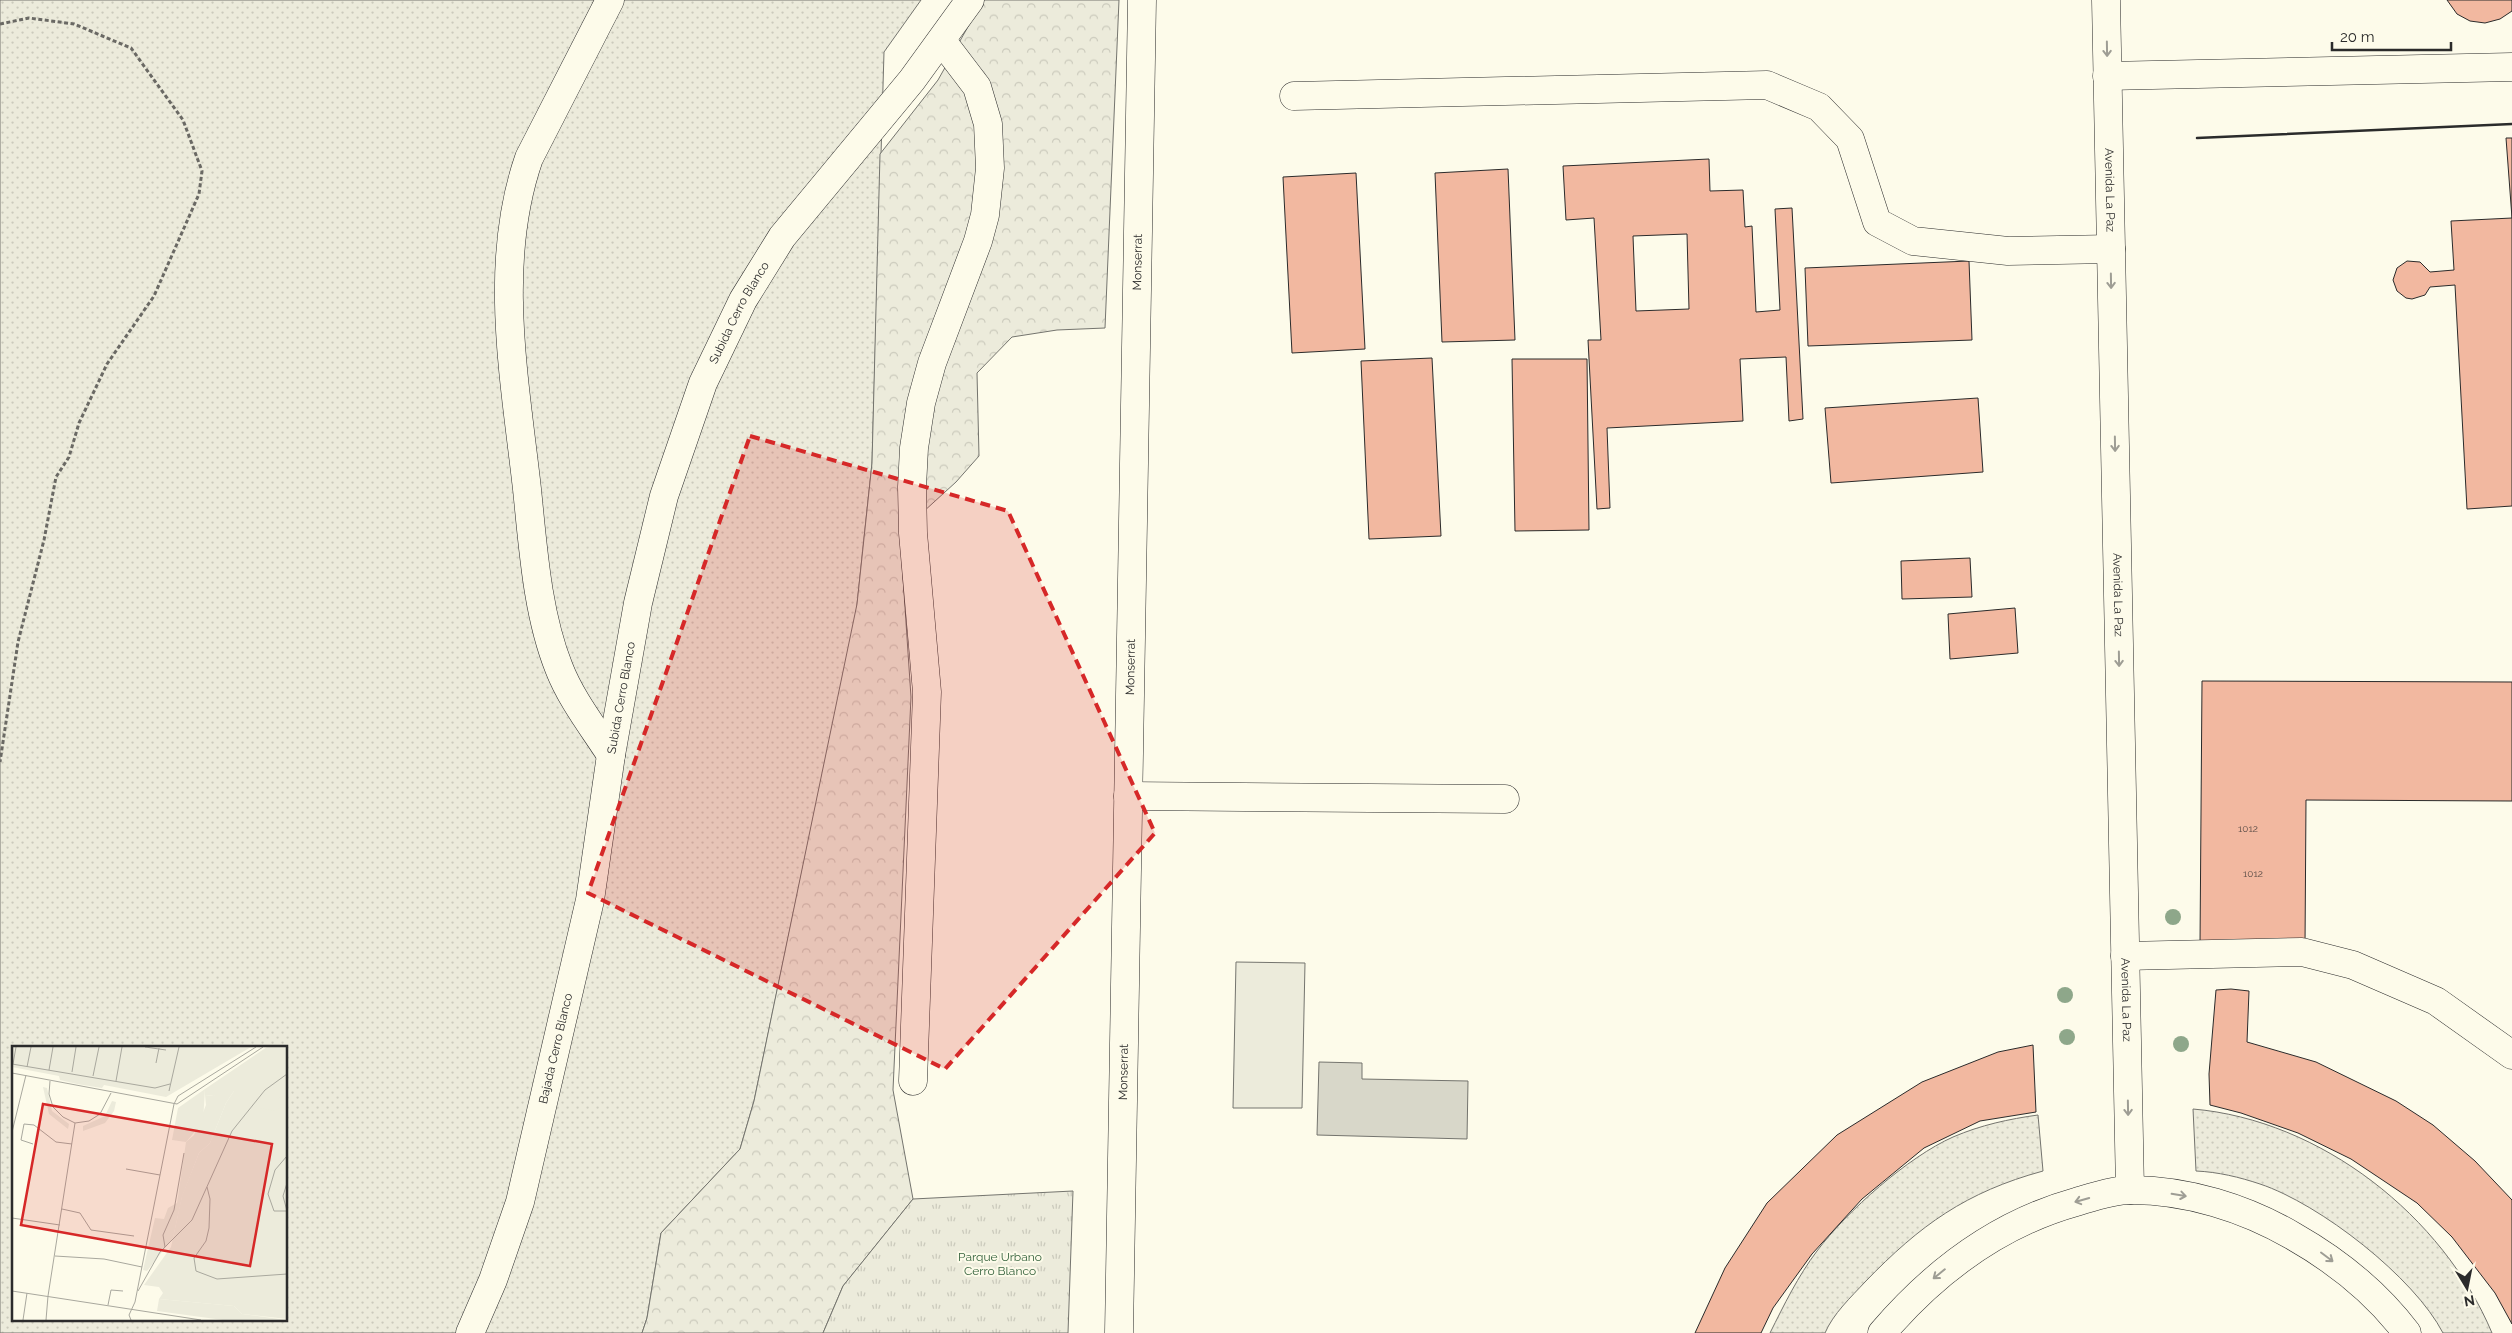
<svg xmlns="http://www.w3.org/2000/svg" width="2512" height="1333" font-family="Raleway,sans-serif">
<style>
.grass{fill:url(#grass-dots);stroke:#74746e;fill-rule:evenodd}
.forest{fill:url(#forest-crowns);stroke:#74746e}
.park{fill:url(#park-tufts);stroke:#74746e}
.garden{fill:#ecebdb;stroke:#74746e}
.water{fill:#d8d7c9;stroke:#74746e}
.building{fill:#f2b8a0;stroke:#2b2b2b;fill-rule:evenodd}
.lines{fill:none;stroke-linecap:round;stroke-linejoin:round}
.minor-casing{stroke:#2b2b2b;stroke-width:29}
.path{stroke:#6a6964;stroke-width:3;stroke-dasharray:4 2.5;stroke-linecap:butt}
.minor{stroke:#fdfbea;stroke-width:28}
.wall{stroke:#2b2b2b;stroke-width:2.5}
.tree{fill:#8ea78a}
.oneway{stroke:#9e9d94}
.marked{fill:#d62828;fill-opacity:0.2;stroke:#d62828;stroke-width:4;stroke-dasharray:10 6;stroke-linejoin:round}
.labels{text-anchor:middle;stroke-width:4;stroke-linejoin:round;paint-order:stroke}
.number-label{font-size:10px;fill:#5d4e48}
.street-label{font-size:12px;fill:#2b2b2b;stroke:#fdfbea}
.park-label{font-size:12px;fill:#34623c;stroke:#fdfbea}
.inset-road{fill:none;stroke:#a9a89e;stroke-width:1}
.view{fill:#d62828;fill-opacity:0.15;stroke:#d62828;stroke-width:2.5}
.inset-edge{fill:none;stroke:#2b2b2b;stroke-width:2.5}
</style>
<defs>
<pattern id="grass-dots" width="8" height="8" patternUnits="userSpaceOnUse" patternTransform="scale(1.25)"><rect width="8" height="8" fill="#ecebdb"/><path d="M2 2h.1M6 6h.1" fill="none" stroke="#cbcabc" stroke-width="1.8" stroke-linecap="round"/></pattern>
<pattern id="forest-crowns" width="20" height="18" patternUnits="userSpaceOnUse" patternTransform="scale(1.25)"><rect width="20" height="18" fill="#ecebdb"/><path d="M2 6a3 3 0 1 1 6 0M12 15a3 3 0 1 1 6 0" fill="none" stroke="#cbcabc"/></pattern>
<pattern id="park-tufts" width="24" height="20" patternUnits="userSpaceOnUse" patternTransform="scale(1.25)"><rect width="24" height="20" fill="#ecebdb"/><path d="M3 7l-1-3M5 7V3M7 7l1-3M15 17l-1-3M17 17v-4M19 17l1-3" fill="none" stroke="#cbcabc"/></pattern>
</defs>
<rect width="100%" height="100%" fill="#fdfbea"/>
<path class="grass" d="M 0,0 L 921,0 L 884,52 L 872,463 L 856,614 L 754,1101 L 740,1149 L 661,1233 L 647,1318 L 642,1333 L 0,1333 ZM 14,1047 L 286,1047 L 286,1319 L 14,1319 Z
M 2193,1109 C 2321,1120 2443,1216 2492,1333 L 2443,1333 C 2414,1277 2320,1204 2260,1184 C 2239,1177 2218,1172 2196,1171 Z
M 2038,1115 L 2043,1171 C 1966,1192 1920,1225 1865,1282 C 1851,1297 1833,1314 1825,1333 L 1770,1333 C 1784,1305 1798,1276 1817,1251 C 1847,1211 1908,1157 1953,1137 C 1981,1125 2009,1119 2038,1115 Z"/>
<path class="forest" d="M 983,0 L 1119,0 L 1105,328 L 1057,330 L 1012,337 L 977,373 L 979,456 L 956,482 L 900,533 L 911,697 L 893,1090 L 913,1199 L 843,1286 L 823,1333 L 642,1333 L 647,1318 L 661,1233 L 740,1149 L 754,1101 L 857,604 L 872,463 L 880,154 L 938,80 Z"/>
<path class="park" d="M 1073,1191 L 1068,1333 L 823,1333 L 843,1286 L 913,1199 Z"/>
<path class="garden" d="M 1236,962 L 1305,963 L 1302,1108 L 1233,1108 Z"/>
<path class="water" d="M 1319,1062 L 1362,1063 L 1362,1079 L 1468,1081 L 1467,1139 L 1317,1135 Z"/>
<path class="building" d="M 2447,0 L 2512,0 L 2512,11 L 2500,19 L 2485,23 L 2470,21 L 2457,14 Z
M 2506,138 L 2512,138 L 2512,506 L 2467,509 L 2455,285 L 2430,287 L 2425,295 L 2412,299 L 2406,298 L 2397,291 L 2393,280 L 2397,268 L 2407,261 L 2420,262 L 2430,272 L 2454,270 L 2451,221 L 2512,218 Z
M 1709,159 L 1710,191 L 1743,190 L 1745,227 L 1752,226 L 1756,312 L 1780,310 L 1775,209 L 1792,208 L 1803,419 L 1789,421 L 1786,357 L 1740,359 L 1743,421 L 1607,428 L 1610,508 L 1597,509 L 1588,340 L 1601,340 L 1594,218 L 1566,220 L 1563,166 ZM 1687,234 L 1689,309 L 1636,311 L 1633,236 Z
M 1508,169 L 1515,340 L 1442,342 L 1435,173 Z
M 1356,173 L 1365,349 L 1292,353 L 1283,177 Z
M 1969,261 L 1972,340 L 1808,346 L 1805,268 Z
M 1432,358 L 1441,536 L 1369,539 L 1361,361 Z
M 1512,359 L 1587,359 L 1589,530 L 1515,531 Z
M 1978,398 L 1983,472 L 1831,483 L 1825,408 Z
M 1970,558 L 1972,597 L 1902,599 L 1901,561 Z
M 2015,608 L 2018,653 L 1950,659 L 1948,614 Z
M 2202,681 L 2512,682 L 2512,801 L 2306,800 L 2305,946 L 2200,945 Z
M 2231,989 L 2249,991 L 2247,1042 L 2316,1062 L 2396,1101 L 2433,1125 L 2475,1161 L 2512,1200 L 2512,1324 L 2495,1293 L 2452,1237 L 2417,1203 L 2351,1159 L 2298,1133 L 2241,1113 L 2210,1105 L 2209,1074 L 2216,990 Z
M 2033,1045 L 2036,1112 L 1980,1121 L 1924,1148 L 1862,1199 L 1812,1254 L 1773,1308 L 1761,1333 L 1695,1333 L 1725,1268 L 1767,1203 L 1837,1135 L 1922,1082 L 1998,1052 Z"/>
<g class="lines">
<defs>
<g id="minor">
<path d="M 610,0 L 529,158 C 492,264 515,381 527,489 C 533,547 537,613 559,668 C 571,699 593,727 611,755"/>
<path id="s1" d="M 2106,0 L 2130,1190"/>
<path d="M 2107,76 L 2512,67"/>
<path d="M 1294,96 L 1767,85 L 1819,107 L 1850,139 L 1877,222 L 1913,241 L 2008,251 L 2111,249"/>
<path d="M 1128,796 L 1505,799"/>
<path d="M 2125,956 L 2302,952 L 2353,965 L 2436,1001 L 2512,1055"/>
<path d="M 913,1081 L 927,692 L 913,533 L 912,487 L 914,448 L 921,403 L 932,363 L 978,241 L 985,215 L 990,168 L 988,124 L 977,87 L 942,41"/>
<path id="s2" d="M 470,1333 L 493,1280 L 520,1202 L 590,900 L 611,755 L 638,603 L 664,496 L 703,383 L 743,300 L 782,237 L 912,80 L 970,0"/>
<path id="s3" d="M 1119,1333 L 1142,0"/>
<path d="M 1882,1333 C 1935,1271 1997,1224 2076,1202 C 2093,1197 2113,1190 2131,1190 C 2187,1190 2245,1208 2293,1236 C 2337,1261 2376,1292 2407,1333"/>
</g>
</defs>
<use href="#minor" class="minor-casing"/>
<path class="path" d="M 0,24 L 29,18 L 74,24 L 131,48 L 183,120 L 202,171 L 199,194 L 154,296 L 107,364 L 79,423 L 69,457 L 56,477 L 44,540 L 18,642 L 0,762"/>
<use href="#minor" class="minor"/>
<path class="wall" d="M 2197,138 L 2512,124"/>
</g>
<g class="tree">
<circle cx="2173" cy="917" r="8"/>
<circle cx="2065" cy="995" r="8"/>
<circle cx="2067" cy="1037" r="8"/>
<circle cx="2181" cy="1044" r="8"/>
</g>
<defs><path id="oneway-shaft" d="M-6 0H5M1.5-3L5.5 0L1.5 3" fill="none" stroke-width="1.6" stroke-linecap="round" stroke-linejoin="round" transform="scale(1.25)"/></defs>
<g class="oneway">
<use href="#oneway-shaft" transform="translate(2107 49) rotate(89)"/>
<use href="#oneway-shaft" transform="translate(2111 281) rotate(89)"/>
<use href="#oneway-shaft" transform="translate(2115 444) rotate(89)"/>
<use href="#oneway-shaft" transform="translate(2119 659) rotate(89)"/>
<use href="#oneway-shaft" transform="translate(2128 1108) rotate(89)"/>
<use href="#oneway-shaft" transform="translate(2179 1195) rotate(9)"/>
<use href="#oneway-shaft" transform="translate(2082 1200) rotate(164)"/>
<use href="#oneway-shaft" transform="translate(2327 1257) rotate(37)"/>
<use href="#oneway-shaft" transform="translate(1939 1274) rotate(141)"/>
</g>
<path class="marked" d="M 750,436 L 1008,511 L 1155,833 L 945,1069 L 588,893 Z"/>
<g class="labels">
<g class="number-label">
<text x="2248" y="832">1012</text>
<text x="2253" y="877">1012</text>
</g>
<g class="street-label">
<text dy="4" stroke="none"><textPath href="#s1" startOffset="190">Avenida La Paz</textPath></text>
<text dy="4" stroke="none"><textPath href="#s3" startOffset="1071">Monserrat</textPath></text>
<text dy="4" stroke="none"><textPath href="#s2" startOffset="1060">Subida Cerro Blanco</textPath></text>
<text dy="4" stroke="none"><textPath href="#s1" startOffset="595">Avenida La Paz</textPath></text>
<text dy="4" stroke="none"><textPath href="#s3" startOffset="666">Monserrat</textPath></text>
<text dy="4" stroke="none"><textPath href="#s2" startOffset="655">Subida Cerro Blanco</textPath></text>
<text dy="4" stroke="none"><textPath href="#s1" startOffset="1000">Avenida La Paz</textPath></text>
<text dy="4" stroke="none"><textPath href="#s2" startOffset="298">Bajada Cerro Blanco</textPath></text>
<text dy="4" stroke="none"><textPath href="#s3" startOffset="261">Monserrat</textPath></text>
</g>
<g class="park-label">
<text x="1000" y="1261">Parque Urbano<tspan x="1000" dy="14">Cerro Blanco</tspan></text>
</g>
</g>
<g transform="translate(12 1046)">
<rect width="275" height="275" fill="#fdfbea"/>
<path d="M 255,1 L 275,1 L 275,273 L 230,268 L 222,260 L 147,253 L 151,247 L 147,241 L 132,239 L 159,201 L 170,150 L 187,107 L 198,97 L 214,57 L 222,45 L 202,50 L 193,49 L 193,43 ZM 31,41 L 35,42 L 40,65 L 57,78 L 56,83 L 37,68 ZM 100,55 L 104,56 L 102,65 L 93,77 L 71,85 L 71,80 L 93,70 Z" fill="#ecebdb"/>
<path d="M 275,31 L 275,42 L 265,53 L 275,49 L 275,58 L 263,65 L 248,62 L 246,56 L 251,50 ZM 210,43 L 222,45 L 214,57 L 198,97 L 187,107 L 170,151 L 161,192 L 135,225 L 131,224 L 143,172 L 152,173 L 156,162 L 165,157 L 174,96 L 182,89 L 194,59 L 193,49 L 202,50 Z" fill="#ecebdb"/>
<path d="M 0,1 L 239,1 L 154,51 L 92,39 L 90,42 L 65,38 L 48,34 L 47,30 L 0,21 Z" fill="#ecebdb"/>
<path d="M 193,43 L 191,76 L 174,96 L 160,94 L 166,62 ZM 147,253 L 222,260 L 230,268 L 275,274 L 211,274 L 145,265 Z" fill="#ecebdb"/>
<path class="inset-road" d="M 133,1 L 154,4M 144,17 L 147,2M 0,18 L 143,42 L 158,38M 1,18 L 4,1M 15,21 L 19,1M 37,24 L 41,1M 60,26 L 64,1M 0,27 L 165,58 L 251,1M 81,30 L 87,1M 38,35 L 37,48 L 41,61 L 51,71 L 63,77 L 77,75 L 88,68 L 99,47M 104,35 L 110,1M 157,45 L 167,1M 162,58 L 166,50 L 244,1M 0,86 L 14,29M 21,98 L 9,94 L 12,78 L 22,79 L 44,96 L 60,98M 275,110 L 263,124 L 256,148 L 262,165 L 275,165M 114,123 L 148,129M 275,137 L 271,150 L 275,165M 195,141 L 198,153 L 197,182 L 194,195 L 182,212 L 184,225 L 205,233 L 275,228M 50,163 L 68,167 L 79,184 L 122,190M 0,172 L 48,179M 153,201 L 151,189 L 162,164 L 172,107M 43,210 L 92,213 L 130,221M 0,245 L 189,274M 126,245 L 148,206 L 180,174 L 220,85 L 253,44 L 275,28M 36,250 L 63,77M 96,259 L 99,244 L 111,245M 11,274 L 15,247M 34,274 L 36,250M 119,274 L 117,269 L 123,256 L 162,58"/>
<path class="view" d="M 31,58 L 260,98 L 238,220 L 9,179 Z"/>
<rect width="275" height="275" class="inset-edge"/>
</g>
<g transform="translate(2467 1288) rotate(170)" stroke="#fdfbea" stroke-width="4" paint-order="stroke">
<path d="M0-4L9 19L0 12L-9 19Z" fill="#2b2b2b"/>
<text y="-8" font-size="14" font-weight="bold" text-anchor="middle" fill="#2b2b2b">N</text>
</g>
<path d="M2332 42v8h119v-8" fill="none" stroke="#2b2b2b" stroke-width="2.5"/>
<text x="2340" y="42" font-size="15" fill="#2b2b2b" stroke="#fdfbea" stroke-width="4" paint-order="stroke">20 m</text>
</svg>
